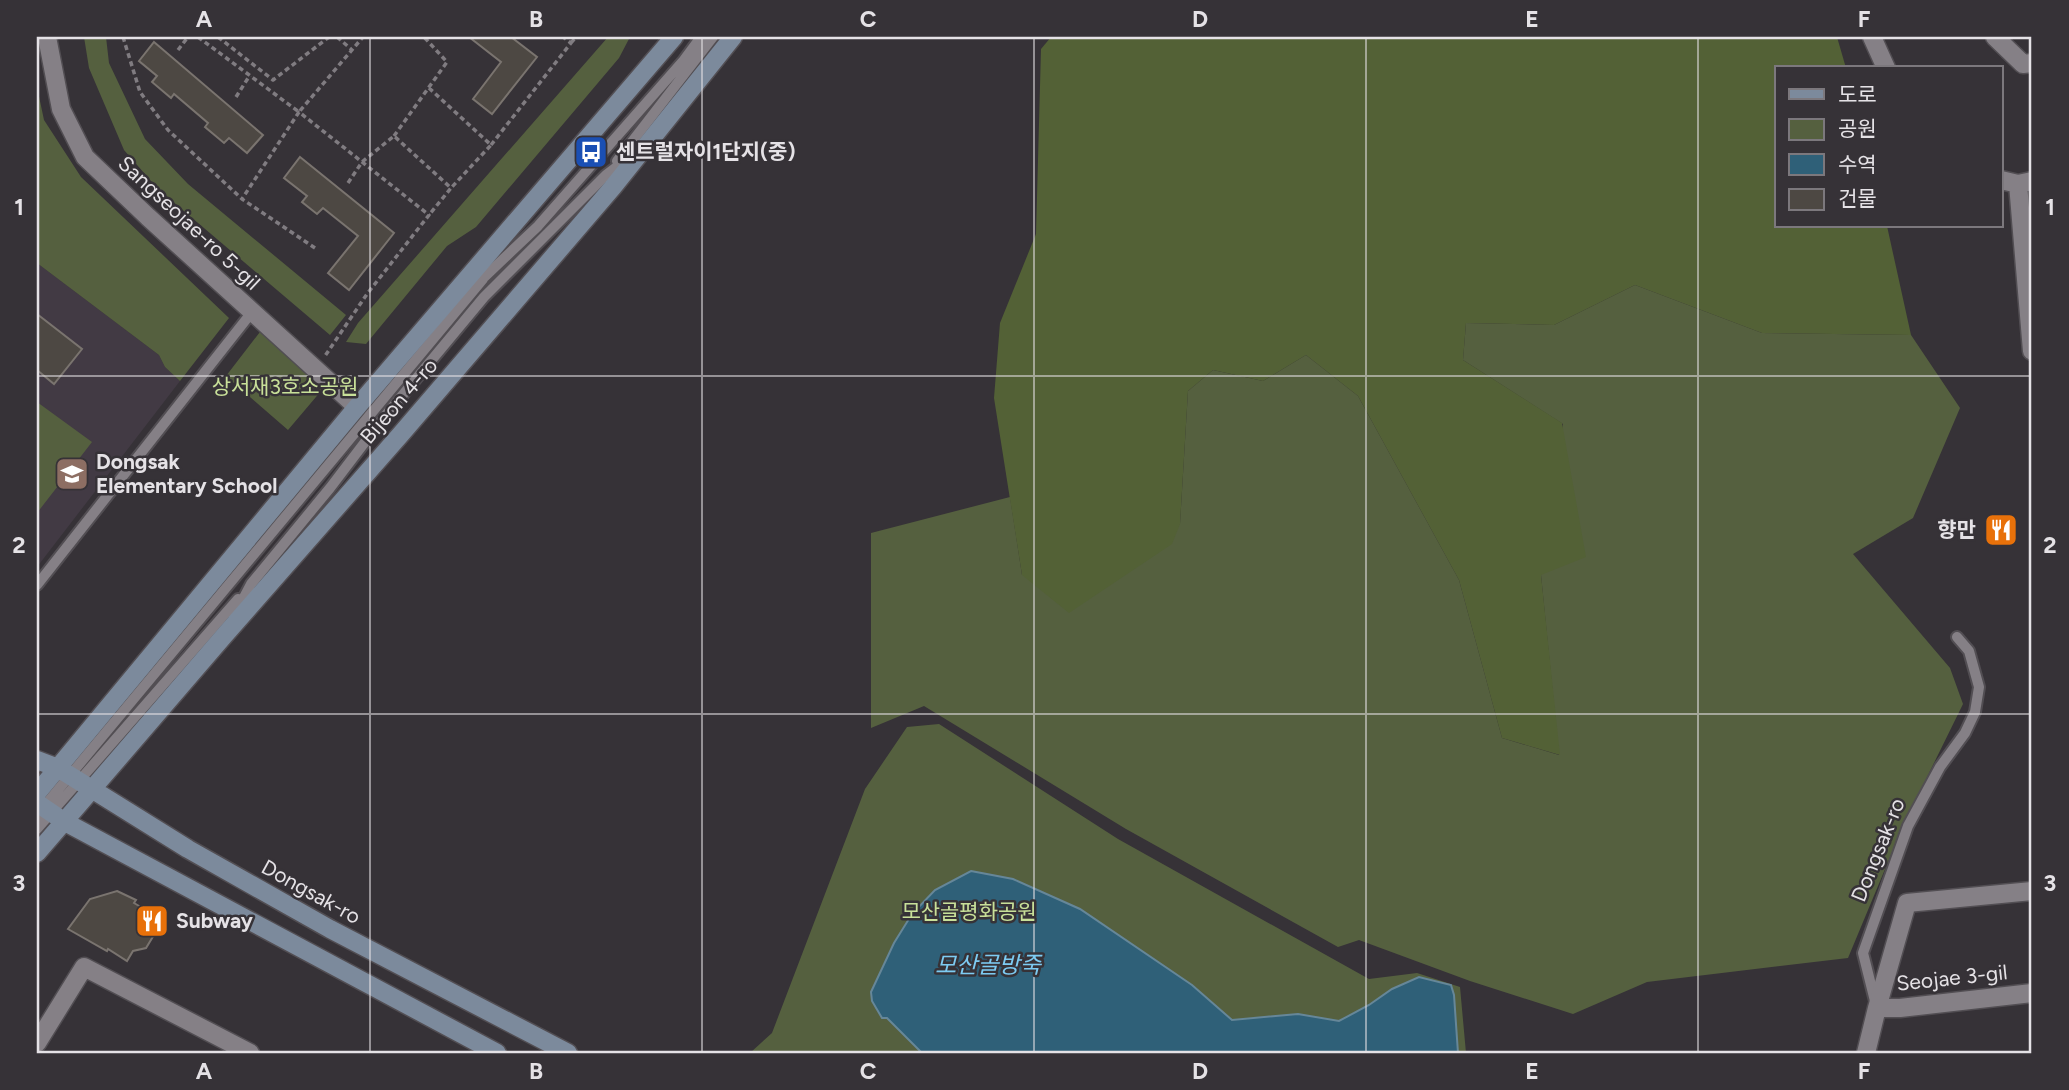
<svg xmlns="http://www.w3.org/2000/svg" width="2069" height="1090" font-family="Figtree,'Noto Sans KR',sans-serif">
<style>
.built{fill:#423a44}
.green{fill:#55603f}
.forest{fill:#536136}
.water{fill:#2f6078;stroke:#668799;stroke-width:2}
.building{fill:#4d4843;stroke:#7a746f;stroke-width:2}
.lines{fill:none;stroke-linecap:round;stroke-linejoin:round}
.service-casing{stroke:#524e53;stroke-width:14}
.minor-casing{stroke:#524e53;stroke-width:21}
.tertiary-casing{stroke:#524e53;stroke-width:21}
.secondary-casing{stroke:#524e53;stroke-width:21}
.path{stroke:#807c81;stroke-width:3.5;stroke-dasharray:5 3.5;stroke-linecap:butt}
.service{stroke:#858086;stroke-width:10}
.minor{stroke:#858086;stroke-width:18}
.tertiary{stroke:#858086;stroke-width:18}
.secondary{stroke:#7c8a9c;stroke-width:18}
.grid{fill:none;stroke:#e5e2e6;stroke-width:2;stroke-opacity:0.55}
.labels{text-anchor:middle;stroke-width:5;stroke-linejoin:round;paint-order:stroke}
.poi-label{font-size:21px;font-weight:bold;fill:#e5e2e6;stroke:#363237;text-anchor:start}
.street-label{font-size:21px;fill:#e5e2e6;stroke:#363237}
.park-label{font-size:21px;fill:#c8e099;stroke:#363237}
.water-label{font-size:23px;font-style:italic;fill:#7dcbf2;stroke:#363237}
.neatline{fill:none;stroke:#e5e2e6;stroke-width:2.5}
.grid-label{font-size:23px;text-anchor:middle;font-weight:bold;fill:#e5e2e6}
</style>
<rect width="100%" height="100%" fill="#363237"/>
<path class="built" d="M 37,263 L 159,355 L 165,367 L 180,381 L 37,567 Z"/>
<path class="green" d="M 84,37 L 106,37 L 109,63 L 145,139 L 188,184 L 346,315 L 330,335 L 158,189 L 124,150 L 89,68 Z
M 608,37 L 630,37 L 619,58 L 476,227 L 447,246 L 366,344 L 346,342 L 358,323 Z
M 37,87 L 44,120 L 81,177 L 229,318 L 180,381 L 165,367 L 159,355 L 37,263 Z
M 1635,285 L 1762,333 L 1911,335 L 1960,408 L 1913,518 L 1853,554 L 1950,668 L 1963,704 L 1903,826 L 1848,958 L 1647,982 L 1573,1014 L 1470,981 L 1359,940 L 1338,947 L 1126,829 L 924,706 L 871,728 L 871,533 L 1010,497 L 1022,575 L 1180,524 L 1188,391 L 1213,370 L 1263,381 L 1306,355 L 1358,396 L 1459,580 L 1502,738 L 1559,755 L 1541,575 L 1563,424 L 1463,360 L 1466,323 L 1554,325 Z
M 263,328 L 327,384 L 288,430 L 226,376 Z
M 37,402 L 92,442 L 37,513 Z
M 939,724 L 1118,839 L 1369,979 L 1417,973 L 1460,987 L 1466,1053 L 750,1053 L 772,1033 L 865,789 L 907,727 Z"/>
<path class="forest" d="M 1051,37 L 1837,37 L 1846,68 L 1777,68 L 1777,226 L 1887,226 L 1911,335 L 1762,333 L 1635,285 L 1554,325 L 1466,323 L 1463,360 L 1562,423 L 1586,557 L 1541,575 L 1560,755 L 1502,738 L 1459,580 L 1358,396 L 1306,355 L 1263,381 L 1213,370 L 1188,391 L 1180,524 L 1172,544 L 1069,613 L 1022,575 L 994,398 L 1000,323 L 1036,234 L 1041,49 Z"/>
<path class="water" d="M 971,871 L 1013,879 L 1080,909 L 1192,985 L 1232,1020 L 1298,1014 L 1339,1021 L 1369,1005 L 1392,989 L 1419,977 L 1451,985 L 1454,995 L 1458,1053 L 922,1053 L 887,1018 L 882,1018 L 872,1001 L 871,992 L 894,943 L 912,914 L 935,890 Z"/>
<path class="building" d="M 469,37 L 511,37 L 537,57 L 492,114 L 473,99 L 501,62 Z
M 154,42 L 263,135 L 247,153 L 229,138 L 224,143 L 205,127 L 208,123 L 174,94 L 171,98 L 152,82 L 157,76 L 139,61 Z
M 300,157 L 394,233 L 349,290 L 328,273 L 358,236 L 323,208 L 317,214 L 302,202 L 307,196 L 284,178 Z
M 37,314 L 82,349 L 54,384 L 37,370 Z
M 117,891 L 136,900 L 134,903 L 163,920 L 146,948 L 133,951 L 127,961 L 108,949 L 107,951 L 68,929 L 90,899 Z"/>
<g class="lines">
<defs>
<path id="service" d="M 617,161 L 713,37
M 478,283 L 538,226 L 684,60 L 701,37
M 37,585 L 252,312
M 234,616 L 251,584 L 330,488 L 381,421 L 484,297 L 606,175 L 631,156
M 37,815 L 483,279
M 37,829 L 238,599
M 1876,1005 L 1863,953 L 1908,826 L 1940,767 L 1965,733 L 1975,712 L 1979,687 L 1969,651 L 1957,637"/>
<path id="minor" d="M 1872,37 L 1886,68
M 1995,37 L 2023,64 L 2032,63
M 2001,180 L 2018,184 L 2032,181
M 2018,184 L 2032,351
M 1877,1008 L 1900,1008 L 2032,993
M 37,1043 L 84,967 L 250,1053
M 1866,1053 L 1877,1008 L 1907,903 L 2032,891"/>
<path id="tertiary" d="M 47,37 L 61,109 L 85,157 L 148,217 L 357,407"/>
<path id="secondary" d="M 37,760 L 58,768 L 188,849 L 330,929 L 568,1053
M 37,793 L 357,407 L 674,37
M 37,803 L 65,822 L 497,1053
M 37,853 L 223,637 L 401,434 L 613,187 L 733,37"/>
</defs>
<use href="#service" class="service-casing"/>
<use href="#minor" class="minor-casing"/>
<use href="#tertiary" class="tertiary-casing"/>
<use href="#secondary" class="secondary-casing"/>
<path class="path" d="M 123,37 L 140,92 L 168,130 L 242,199
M 198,37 L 299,112 L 363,37
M 218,37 L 273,80 L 329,37
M 337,37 L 351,49
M 571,43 L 576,37
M 178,50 L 188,37
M 429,88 L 491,145 L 451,188
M 236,97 L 250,75
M 394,136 L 447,62 L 424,37
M 491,145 L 571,43 L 563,37
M 348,183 L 362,162 L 394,136 L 451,188 L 429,215
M 315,248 L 242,199 L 299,112 L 429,215 L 367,294 L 325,356"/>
<use href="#service" class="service"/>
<use href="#minor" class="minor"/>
<use href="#tertiary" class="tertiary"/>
<use href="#secondary" class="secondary"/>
</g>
<path class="grid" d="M 370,37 L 370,1053M 702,37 L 702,1053M 1034,37 L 1034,1053M 1366,37 L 1366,1053M 1698,37 L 1698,1053M 37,376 L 2032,376M 37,714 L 2032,714"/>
<defs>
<symbol id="bus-square" viewBox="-11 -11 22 22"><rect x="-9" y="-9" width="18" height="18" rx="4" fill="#1a4fb4" stroke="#363237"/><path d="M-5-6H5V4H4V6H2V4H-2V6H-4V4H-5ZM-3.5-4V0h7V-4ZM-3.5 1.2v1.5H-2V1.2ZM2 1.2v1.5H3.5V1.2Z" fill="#fff"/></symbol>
<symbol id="school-square" viewBox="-11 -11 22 22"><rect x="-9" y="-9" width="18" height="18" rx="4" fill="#8d6e63" stroke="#363237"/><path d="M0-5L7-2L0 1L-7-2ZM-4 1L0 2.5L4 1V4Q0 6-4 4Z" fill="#fff"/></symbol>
<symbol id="restaurant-square" viewBox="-11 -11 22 22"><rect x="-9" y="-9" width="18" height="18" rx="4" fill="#e8710a" stroke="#363237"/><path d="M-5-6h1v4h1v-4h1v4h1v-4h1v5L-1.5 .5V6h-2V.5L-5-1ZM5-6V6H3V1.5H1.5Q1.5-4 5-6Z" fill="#fff"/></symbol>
</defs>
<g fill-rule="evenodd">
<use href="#bus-square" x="572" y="133" width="38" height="38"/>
<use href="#school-square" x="53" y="455" width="38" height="38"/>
<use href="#restaurant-square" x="1982" y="511" width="38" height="38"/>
<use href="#restaurant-square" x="133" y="902" width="38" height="38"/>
</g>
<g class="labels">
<g class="poi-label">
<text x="616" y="159">센트럴자이1단지(중)</text>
<text x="96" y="469">Dongsak<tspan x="96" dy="24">Elementary School</tspan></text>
<text x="1976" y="537" text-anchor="end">향만</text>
<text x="176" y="928">Subway</text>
</g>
<g class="street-label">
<text transform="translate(189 223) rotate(43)" y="7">Sangseojae-ro 5-gil</text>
<text transform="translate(399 401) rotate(-49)" y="7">Bijeon 4-ro</text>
<text transform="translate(1878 850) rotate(-68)" y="7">Dongsak-ro</text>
<text transform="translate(311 892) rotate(29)" y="7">Dongsak-ro</text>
<text transform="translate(1952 978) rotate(-6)" y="7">Seojae 3-gil</text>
</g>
<g class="park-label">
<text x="285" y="394">상서재3호소공원</text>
<text x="969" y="919">모산골평화공원</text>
</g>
<g class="water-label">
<text x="988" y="973">모산골방죽</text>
</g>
</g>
<rect width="2069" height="1090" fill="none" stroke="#363237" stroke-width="77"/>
<rect x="1775" y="66" width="228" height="161" fill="#363237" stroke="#7c787d" stroke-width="2"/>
<rect x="1789" y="89" width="35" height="10" fill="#7c8a9c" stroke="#7c787d" stroke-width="2"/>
<text x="1838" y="102" font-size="21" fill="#e5e2e6">도로</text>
<rect x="1789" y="119" width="35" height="21" fill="#55603f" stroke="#7c787d" stroke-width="2"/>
<text x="1838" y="136" font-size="21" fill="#e5e2e6">공원</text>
<rect x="1789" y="154" width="35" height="21" fill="#2f6078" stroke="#7c787d" stroke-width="2"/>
<text x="1838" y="172" font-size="21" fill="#e5e2e6">수역</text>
<rect x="1789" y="189" width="35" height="21" fill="#4d4843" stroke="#7c787d" stroke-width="2"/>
<text x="1838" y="206" font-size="21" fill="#e5e2e6">건물</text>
<rect x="38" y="38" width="1992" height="1014" class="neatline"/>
<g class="grid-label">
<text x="204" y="27">A</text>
<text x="536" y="27">B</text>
<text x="868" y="27">C</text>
<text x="1200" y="27">D</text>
<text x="1532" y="27">E</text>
<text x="1864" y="27">F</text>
<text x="19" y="215">1</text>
<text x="2050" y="215">1</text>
<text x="19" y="553">2</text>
<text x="2050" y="553">2</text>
<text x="19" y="891">3</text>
<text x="2050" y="891">3</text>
<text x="204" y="1079">A</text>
<text x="536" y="1079">B</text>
<text x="868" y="1079">C</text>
<text x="1200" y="1079">D</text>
<text x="1532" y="1079">E</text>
<text x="1864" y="1079">F</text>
</g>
</svg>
